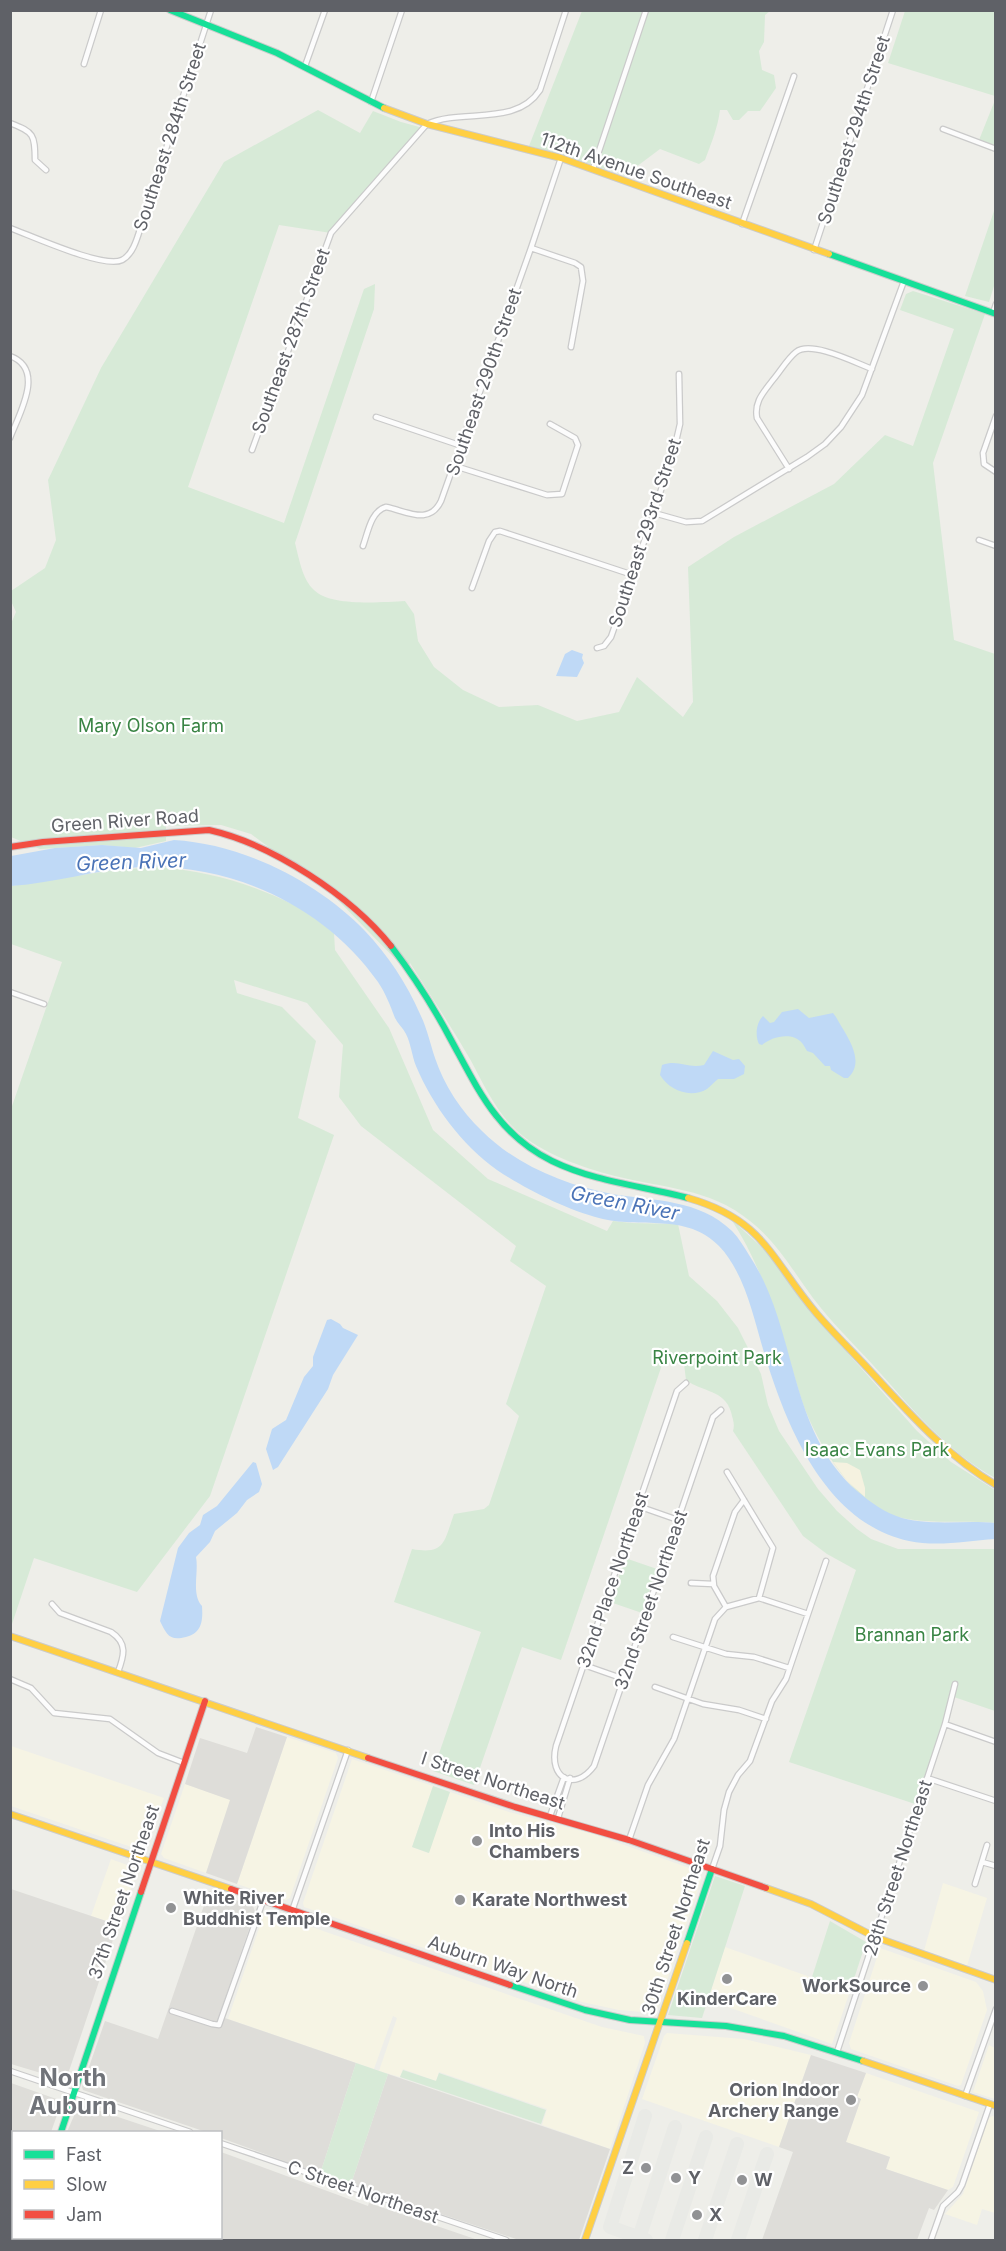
<svg xmlns="http://www.w3.org/2000/svg" width="1006" height="2251" font-family="Inter,sans-serif">
<style>
.commercial{fill:#f6f4e4}
.industrial{fill:#deddd9}
.green{fill:#d7ead7}
.sand{fill:#f5f2e0}
.water{fill:#bfd9f6}
.lines{fill:none;stroke-linecap:round;stroke-linejoin:round}
.taxiway{stroke:#e9eae6;stroke-width:14}
.street-casing{stroke:#cacaca;stroke-width:7}
.fast-casing{stroke:#cbcbcb;stroke-width:8}
.slow-casing{stroke:#cbcbcb;stroke-width:8}
.jam-casing{stroke:#cbcbcb;stroke-width:8}
.street{stroke:#fcfcfc;stroke-width:4.5}
.fast{stroke:#16e098;stroke-width:6}
.slow{stroke:#ffcf43;stroke-width:6}
.jam{stroke:#f24e42;stroke-width:6}
.poi-dot{fill:#919294;stroke:#fff;stroke-width:2}
.labels{text-anchor:middle;stroke-width:4.5;stroke-linejoin:round;paint-order:stroke}
.street-label{font-size:18px;fill:#5f6167;stroke:#fff}
.park-label{font-size:18px;fill:#398444;stroke:#fff}
.poi-label{font-size:18px;font-weight:bold;fill:#5f6167;stroke:#fff;text-anchor:start}
.water-label{font-size:20px;font-style:italic;fill:#4a73b7;stroke:#fff}
.district-label{font-size:24px;font-weight:bold;fill:#707379;stroke:#fff}
</style>
<rect width="100%" height="100%" fill="#eeeee9"/>
<path class="commercial" d="M 287,1737 L 336,1753 L 338,1758 L 290,1898 L 286,1900 L 237,1884 Z
M 11,1746 L 164,1798 L 145,1850 L 143,1851 L 11,1806 Z
M 352,1759 L 433,1786 L 412,1847 L 428,1853 L 450,1792 L 509,1812 L 593,1834 L 698,1871 L 702,1878 L 657,2010 L 655,2013 L 619,2010 L 582,2002 L 304,1907 L 303,1903 Z
M 185,1784 L 231,1800 L 206,1873 L 164,1858 L 161,1854 Z
M 111,1859 L 138,1869 L 118,1925 L 91,1916 Z
M 943,1883 L 987,1898 L 967,1966 L 924,1951 Z
M 265,1911 L 602,2027 L 644,2036 L 645,2043 L 610,2149 L 542,2125 L 547,2109 L 439,2072 L 436,2081 L 403,2069 L 400,2077 L 379,2071 L 397,2018 L 393,2016 L 374,2069 L 228,2019 Z
M 725,1947 L 850,1991 L 832,2044 L 708,2000 Z
M 880,1948 L 976,1982 L 983,1991 L 987,2010 L 961,2085 L 958,2086 L 851,2049 L 849,2043 Z
M 667,2033 L 744,2039 L 811,2055 L 779,2147 L 642,2099 L 664,2036 Z
M 989,2045 L 995,2048 L 995,2099 L 973,2092 Z
M 866,2073 L 979,2112 L 953,2187 L 948,2190 L 886,2169 L 890,2157 L 846,2142 L 861,2099 L 857,2097 Z
M 992,2116 L 996,2117 L 995,2213 L 982,2209 L 977,2225 L 945,2214 L 963,2194 L 988,2119 Z"/>
<path class="industrial" d="M 256,1727 L 287,1737 L 237,1884 L 206,1873 L 230,1800 L 185,1784 L 200,1738 L 247,1753 Z
M 11,1889 L 118,1925 L 67,2077 L 64,2080 L 11,2064 Z
M 209,1891 L 253,1906 L 255,1912 L 219,2016 L 356,2063 L 320,2174 L 221,2138 L 220,2132 L 206,2132 L 83,2090 L 82,2087 L 105,2021 L 158,2039 Z
M 811,2055 L 866,2073 L 857,2097 L 861,2099 L 846,2142 L 890,2157 L 886,2169 L 948,2190 L 934,2210 L 929,2208 L 917,2240 L 762,2240 L 793,2152 L 779,2147 Z
M 388,2074 L 610,2149 L 579,2240 L 519,2240 L 351,2184 Z
M 11,2083 L 62,2101 L 51,2132 L 14,2132 L 14,2238 L 28,2238 L 28,2240 L 11,2240 Z
M 79,2104 L 163,2132 L 67,2132 Z
M 221,2152 L 368,2206 L 369,2203 L 478,2240 L 93,2240 L 95,2238 L 220,2238 Z"/>
<path class="green" d="M 582,11 L 770,11 L 765,15 L 764,42 L 759,51 L 762,70 L 774,75 L 776,88 L 760,111 L 748,111 L 739,120 L 733,120 L 727,110 L 720,110 C 718,127 711,144 705,160 L 699,164 L 660,149 L 636,167 L 628,177 L 564,155 L 529,146 Z
M 905,11 L 995,11 L 995,96 L 888,63 Z
M 995,100 L 995,152 L 977,145 Z
M 318,110 L 360,133 L 373,111 L 401,122 L 423,128 L 331,233 L 279,225 L 188,487 L 284,523 L 364,289 L 375,284 L 374,309 L 295,543 C 299,558 302,579 314,590 C 331,607 382,602 405,601 L 414,614 L 418,641 L 434,667 L 463,690 L 499,707 L 538,705 L 577,721 L 619,712 L 637,677 L 683,717 L 693,702 L 688,567 L 734,537 L 834,484 L 885,435 L 913,446 L 954,329 L 900,310 L 906,294 L 913,291 L 985,314 L 933,463 L 954,640 L 995,654 L 995,1478 C 946,1451 910,1406 873,1365 C 853,1343 831,1322 813,1298 C 793,1271 777,1242 750,1221 C 710,1188 662,1188 615,1176 C 581,1167 543,1154 517,1131 C 496,1112 483,1083 470,1059 C 451,1026 430,995 410,963 L 406,970 L 330,892 L 251,834 L 221,825 L 166,826 L 166,841 L 135,848 L 102,845 L 40,849 L 11,837 L 10,626 L 16,612 L 11,601 L 11,591 L 45,568 L 56,540 L 48,480 L 101,368 L 224,162 Z
M 995,208 L 995,283 L 989,302 L 965,296 Z
M 159,867 C 205,871 250,883 292,904 C 307,911 321,923 334,933 L 335,950 L 389,1028 L 433,1130 L 488,1179 L 607,1231 L 613,1221 L 632,1223 L 678,1224 L 689,1276 L 717,1301 L 738,1328 L 761,1374 L 768,1405 L 779,1431 L 818,1489 L 837,1511 L 857,1529 L 871,1539 L 898,1549 L 995,1549 L 995,1711 L 954,1697 L 918,1805 L 789,1762 L 856,1570 L 827,1554 L 803,1536 L 733,1431 C 735,1424 733,1420 731,1412 C 725,1390 702,1392 686,1380 L 684,1364 L 665,1356 L 561,1660 L 522,1647 L 474,1785 L 433,1771 L 481,1632 L 394,1602 L 412,1549 C 445,1555 444,1542 454,1514 L 484,1509 L 489,1505 L 519,1416 L 506,1404 L 546,1286 L 510,1261 L 516,1246 L 361,1126 L 339,1097 L 343,1045 L 307,1003 L 234,980 L 237,993 L 282,1007 L 316,1041 L 298,1118 L 334,1135 L 210,1496 L 137,1592 L 34,1558 L 11,1627 L 11,1109 L 62,962 L 11,944 L 11,886 L 114,870 Z
M 731,1219 L 766,1251 L 805,1305 L 917,1431 L 951,1462 L 995,1490 L 995,1523 C 966,1520 936,1524 907,1519 C 858,1511 821,1450 804,1407 C 783,1343 769,1277 731,1219 Z
M 625,1558 L 657,1569 L 642,1613 L 610,1602 Z
M 433,1786 L 450,1792 L 429,1853 L 412,1847 Z
M 715,1876 L 745,1886 L 702,2018 L 668,2015 Z
M 830,1921 L 866,1942 L 850,1991 L 812,1977 Z
M 356,2063 L 388,2074 L 351,2184 L 320,2174 Z
M 403,2070 L 436,2081 L 439,2073 L 546,2110 L 541,2124 L 400,2077 Z"/>
<path class="sand" d="M 833,1462 L 847,1463 L 860,1470 L 865,1488 L 865,1497 L 847,1481 Z"/>
<path class="water" d="M 572,650 L 583,654 L 582,658 L 584,663 L 577,677 L 556,676 L 565,654 Z
M 174,840 C 243,844 318,882 365,931 C 388,955 407,984 420,1014 C 427,1028 430,1043 435,1058 C 444,1085 461,1111 482,1131 C 516,1165 565,1185 612,1194 C 654,1201 699,1199 732,1231 C 739,1238 744,1247 749,1255 C 798,1328 787,1430 857,1491 C 870,1502 885,1513 902,1518 C 932,1526 965,1520 995,1523 L 995,1539 C 967,1541 937,1547 909,1541 C 824,1523 785,1423 763,1349 C 753,1315 744,1272 719,1246 C 686,1212 640,1229 599,1218 C 567,1210 525,1189 497,1170 C 461,1144 433,1106 416,1066 C 412,1056 411,1044 406,1034 C 403,1028 398,1024 395,1018 C 390,1005 386,994 378,982 C 325,907 234,864 142,867 C 98,869 55,883 11,886 L 11,856 L 55,848 L 102,845 L 141,848 Z
M 798,1009 L 809,1018 L 833,1013 L 836,1017 C 845,1034 867,1060 848,1078 L 844,1078 L 831,1070 L 830,1066 L 825,1066 L 813,1053 L 807,1051 C 805,1048 804,1045 802,1043 C 792,1031 771,1037 762,1045 L 759,1044 C 755,1036 756,1023 763,1016 L 770,1023 L 774,1022 L 782,1012 Z
M 713,1051 L 733,1060 L 739,1059 L 745,1066 L 744,1074 L 734,1079 L 718,1079 C 714,1082 711,1086 707,1089 C 690,1099 669,1090 660,1075 L 662,1065 C 679,1059 687,1069 704,1065 Z
M 331,1319 L 340,1324 L 343,1328 L 358,1335 L 333,1375 L 328,1389 L 278,1467 L 273,1470 L 266,1449 L 272,1429 L 286,1420 L 304,1377 L 313,1366 L 313,1357 L 327,1320 Z
M 253,1462 L 256,1463 L 262,1484 L 259,1492 L 247,1500 L 237,1513 L 215,1531 L 210,1542 L 196,1557 C 199,1572 191,1594 202,1606 C 203,1621 202,1633 186,1637 C 169,1641 167,1635 160,1621 L 178,1548 L 189,1533 L 200,1525 L 203,1515 L 217,1506 Z"/>
<g class="lines">
<path class="taxiway" d="M 645,2116 L 610,2227 L 646,2240
M 639,2238 L 675,2127
M 672,2240 L 706,2137
M 705,2240 L 737,2144
M 738,2240 L 767,2154"/>
<defs>
<path id="street" d="M 84,64 L 101,10
M 305,66 L 325,10
M 371,102 L 402,10
M 10,123 C 34,132 35,135 35,160 L 46,170
M 943,129 L 996,149
M 593,169 L 646,10
M 742,224 L 794,76
M 10,228 C 32,236 104,269 122,260 C 134,254 138,235 142,223 L 211,10
M 531,248 L 575,263 L 581,267 L 583,281 L 571,347
M 814,250 L 893,10
M 993,313 L 996,304
M 10,356 C 46,369 19,414 10,438
M 996,416 L 983,453 L 984,464 L 996,472
M 376,417 L 462,446
M 252,450 L 331,233 L 427,124 C 463,108 516,127 540,90 L 566,10
M 455,466 L 547,495 L 562,494 L 578,445 L 575,438 L 550,424
M 789,469 L 757,418 C 754,402 763,393 772,381 C 780,372 787,359 796,352 C 811,340 856,363 872,369
M 654,513 L 686,522 L 702,521 L 807,457 L 825,444 L 841,427 L 862,395 L 904,281
M 979,540 L 996,546
M 363,546 C 368,532 371,511 386,507 C 407,511 429,526 441,501 L 531,248 L 561,158
M 472,588 L 489,541 L 495,532 L 500,531 L 633,575
M 597,648 L 604,646 L 611,637 L 654,513 L 677,437 L 680,424 L 679,374
M 10,992 L 44,1004
M 686,1383 L 677,1391 L 556,1746 C 548,1779 575,1792 594,1766 L 713,1417 L 721,1410
M 727,1472 L 773,1548 L 759,1598
M 638,1506 L 678,1520
M 691,1583 L 713,1584
M 52,1604 L 60,1613 L 111,1632 C 128,1643 124,1656 118,1672
M 726,1607 L 759,1598 L 808,1614
M 673,1637 L 726,1654 L 754,1657 L 789,1668
M 584,1665 L 624,1679
M 10,1679 L 31,1688 L 54,1713 L 110,1719 L 158,1753 L 184,1763
M 655,1687 L 703,1704 L 739,1710 L 766,1719
M 945,1724 L 996,1742
M 927,1778 L 996,1801
M 550,1816 L 564,1777
M 558,1818 L 570,1778
M 629,1840 L 648,1785 L 674,1739 L 715,1619 L 726,1607 L 714,1586 L 713,1576 L 735,1512 L 744,1500
M 982,1862 L 996,1866
M 712,1869 L 720,1846 L 724,1810 L 729,1792 L 738,1775 L 750,1761 L 772,1701 L 786,1679 L 826,1561
M 975,1884 L 987,1845
M 292,1911 L 348,1750
M 172,2011 L 212,2024 L 219,2025 L 263,1901
M 837,2052 L 945,1724 L 955,1684
M 10,2071 L 190,2132
M 965,2096 L 996,2009
M 220,2143 L 506,2240
M 931,2240 L 943,2206 L 958,2192 L 962,2185 L 990,2104"/>
<path id="fast" d="M 170,10 L 277,53 L 384,108
M 829,254 L 996,314
M 391,946 C 413,975 433,1006 450,1038 C 478,1089 497,1134 552,1161 C 595,1182 643,1186 688,1198
M 687,1943 L 712,1869
M 510,1985 L 585,2010 L 630,2020 L 726,2026 L 784,2036 L 863,2061
M 61,2132 L 141,1892
M 35,2240 L 36,2238"/>
<path id="slow" d="M 384,108 L 427,124 L 561,158 L 829,254
M 688,1198 C 765,1220 771,1260 817,1314 C 835,1335 855,1354 874,1375 C 912,1416 947,1456 996,1485
M 10,1636 L 368,1758
M 10,1814 L 231,1889
M 766,1888 L 811,1904 L 875,1937 L 996,1980
M 863,2061 L 996,2106
M 585,2240 L 687,1943"/>
<path id="jam" d="M 10,847 L 43,842 L 209,830 C 272,844 351,896 391,946
M 368,1758 L 515,1807 L 629,1840 L 766,1888
M 231,1889 L 510,1985
M 141,1892 L 205,1701"/>
</defs>
<use href="#street" class="street-casing"/>
<use href="#fast" class="fast-casing"/>
<use href="#slow" class="slow-casing"/>
<use href="#jam" class="jam-casing"/>
<use href="#street" class="street"/>
<use href="#fast" class="fast"/>
<use href="#slow" class="slow"/>
<use href="#jam" class="jam"/>
</g>
<g class="poi-dot">
<circle cx="477" cy="1841" r="6"/>
<circle cx="460" cy="1900" r="6"/>
<circle cx="171" cy="1908" r="6"/>
<circle cx="727" cy="1979" r="6"/>
<circle cx="923" cy="1986" r="6"/>
<circle cx="851" cy="2100" r="6"/>
<circle cx="646" cy="2168" r="6"/>
<circle cx="676" cy="2178" r="6"/>
<circle cx="742" cy="2180" r="6"/>
<circle cx="697" cy="2215" r="6"/>
</g>
<g class="labels">
<g class="street-label">
<text transform="translate(854 130) rotate(-72)" y="6">Southeast 294th Street</text>
<text transform="translate(170 137) rotate(-72)" y="6">Southeast 284th Street</text>
<text transform="translate(636 171) rotate(19)" y="6">112th Avenue Southeast</text>
<text transform="translate(291 341) rotate(-70)" y="6">Southeast 287th Street</text>
<text transform="translate(484 382) rotate(-71)" y="6">Southeast 290th Street</text>
<text transform="translate(645 533) rotate(-72)" y="6">Southeast 293rd Street</text>
<text transform="translate(125 821) rotate(-4)" y="6">Green River Road</text>
<text transform="translate(613 1580) rotate(-71)" y="6">32nd Place Northeast</text>
<text transform="translate(651 1600) rotate(-71)" y="6">32nd Street Northeast</text>
<text transform="translate(493 1781) rotate(18)" y="6">I Street Northeast</text>
<text transform="translate(898 1868) rotate(-72)" y="6">28th Street Northeast</text>
<text transform="translate(124 1892) rotate(-71)" y="6">37th Street Northeast</text>
<text transform="translate(676 1927) rotate(-72)" y="6">30th Street Northeast</text>
<text transform="translate(503 1967) rotate(19)" y="6">Auburn Way North</text>
<text transform="translate(363 2192) rotate(19)" y="6">C Street Northeast</text>
</g>
<g class="park-label">
<text x="151" y="732">Mary Olson Farm</text>
<text x="717" y="1364">Riverpoint Park</text>
<text x="877" y="1456">Isaac Evans Park</text>
<text x="912" y="1641">Brannan Park</text>
</g>
<g class="poi-label">
<text x="489" y="1837">Into His<tspan x="489" dy="21">Chambers</tspan></text>
<text x="183" y="1904">White River<tspan x="183" dy="21">Buddhist Temple</tspan></text>
<text x="472" y="1906">Karate Northwest</text>
<text x="911" y="1992" text-anchor="end">WorkSource</text>
<text x="727" y="2005" text-anchor="middle">KinderCare</text>
<text x="839" y="2096" text-anchor="end">Orion Indoor<tspan x="839" dy="21">Archery Range</tspan></text>
<text x="634" y="2174" text-anchor="end">Z</text>
<text x="688" y="2184">Y</text>
<text x="754" y="2186">W</text>
<text x="709" y="2221">X</text>
</g>
<g class="water-label">
<text transform="translate(131 862) rotate(-2)" y="7">Green River</text>
<text transform="translate(625 1203) rotate(11)" y="7">Green River</text>
</g>
<g class="district-label">
<text x="73" y="2086">North<tspan x="73" dy="28">Auburn</tspan></text>
</g>
</g>
<rect width="1006" height="2251" fill="none" stroke="#5f6167" stroke-width="24"/>
<rect x="12" y="2131" width="210" height="108" fill="#ffffff" stroke="#bfc0c2" stroke-width="1.5"/>
<rect x="24" y="2150" width="30" height="9" fill="#16e098" stroke="#bfc0c2" stroke-width="1.5"/>
<text x="66" y="2161" font-size="18" fill="#5f6167">Fast</text>
<rect x="24" y="2180" width="30" height="9" fill="#ffcf43" stroke="#bfc0c2" stroke-width="1.5"/>
<text x="66" y="2191" font-size="18" fill="#5f6167">Slow</text>
<rect x="24" y="2210" width="30" height="9" fill="#f24e42" stroke="#bfc0c2" stroke-width="1.5"/>
<text x="66" y="2221" font-size="18" fill="#5f6167">Jam</text>
</svg>
